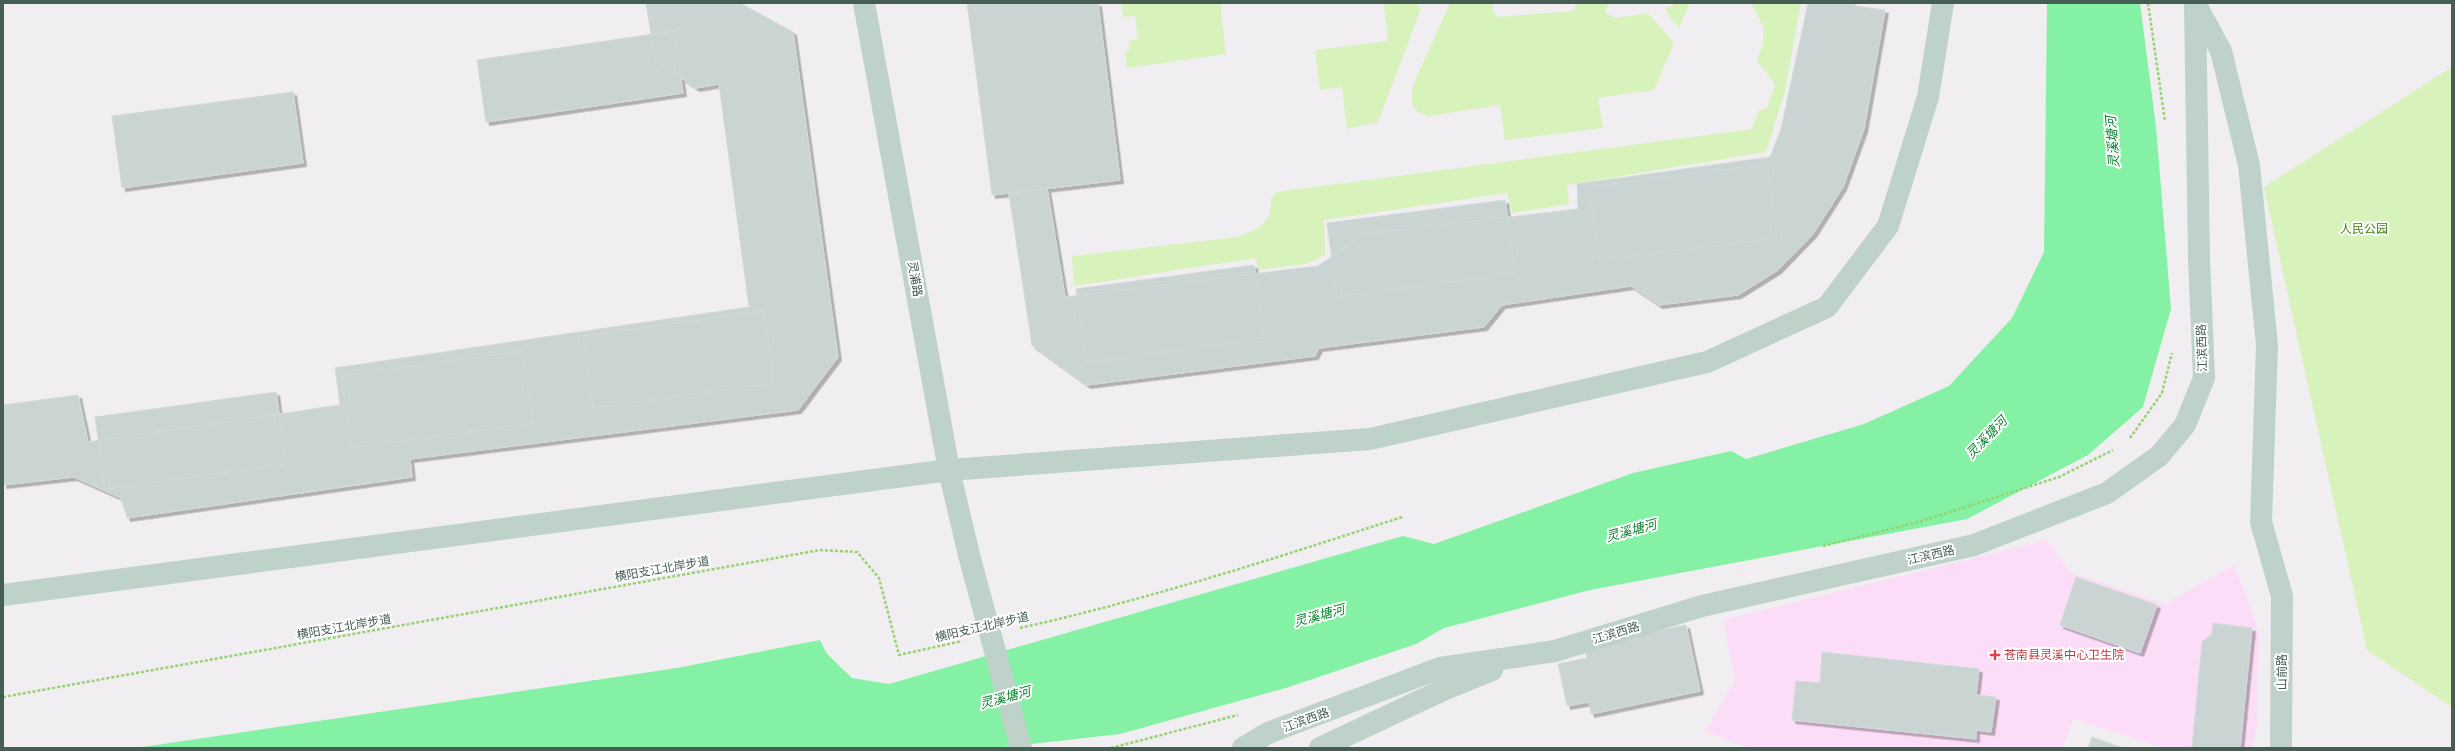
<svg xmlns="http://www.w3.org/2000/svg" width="2455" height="751" font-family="'Noto Sans','Noto Sans SC',sans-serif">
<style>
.medical{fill:#fcddf7}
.green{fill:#d7f2ba}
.water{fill:#84f1a5}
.building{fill:#cad4d2;stroke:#d2dbd9;filter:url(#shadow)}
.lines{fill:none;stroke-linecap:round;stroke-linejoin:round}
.path{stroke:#97d270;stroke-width:2.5;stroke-dasharray:3 2;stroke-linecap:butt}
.minor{stroke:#bed2c9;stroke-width:22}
.minor-bridge{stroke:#bed2c9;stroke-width:22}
.health-dot{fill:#e0444e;stroke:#fff;stroke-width:1.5}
.labels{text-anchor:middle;stroke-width:4;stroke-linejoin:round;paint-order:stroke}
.park-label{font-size:12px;fill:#408411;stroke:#fff}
.street-label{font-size:12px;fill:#455d53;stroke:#fff}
.health-label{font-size:12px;fill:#be3a42;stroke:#fff;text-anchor:start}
.water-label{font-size:13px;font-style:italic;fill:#07822c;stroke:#fff}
</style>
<defs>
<filter id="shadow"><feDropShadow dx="3.5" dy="3.5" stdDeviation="0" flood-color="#0004"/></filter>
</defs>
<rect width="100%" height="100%" fill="#f1eef1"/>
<path class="medical" d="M 2047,540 L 2070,572 L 2165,604 L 2234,565 L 2253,614 L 2259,638 L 2257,727 L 2252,748 L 2164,748 L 2073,719 L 2063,748 L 1751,748 L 1705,732 L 1735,680 L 1723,620 Z"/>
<path class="green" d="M 1121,3 L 1220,3 L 1226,54 L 1127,68 L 1125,51 L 1130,50 L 1129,41 L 1138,39 L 1135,16 L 1123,17 Z
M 1393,3 L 1415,3 L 1421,9 L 1378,122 L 1347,129 L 1342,87 L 1320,90 L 1315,50 L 1388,41 L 1384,4 Z
M 1450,3 L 1492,3 L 1493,12 L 1498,17 L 1573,11 L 1577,3 L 1609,3 L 1605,13 L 1615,18 L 1648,13 L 1674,43 L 1654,90 L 1598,98 L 1603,128 L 1505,140 L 1500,105 L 1429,116 L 1418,112 L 1412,105 L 1412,87 Z
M 1674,3 L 1690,3 L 1679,27 L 1671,19 L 1665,8 L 1673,6 Z
M 1751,3 L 1801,3 L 1785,91 L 1766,152 L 1567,185 L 1569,204 L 1512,213 L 1507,193 L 1324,220 L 1325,255 L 1306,264 L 1259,270 L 1255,258 L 1074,286 L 1072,256 L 1238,237 C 1259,229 1272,224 1271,198 L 1277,192 L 1752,129 L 1759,111 L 1767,108 L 1775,84 L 1757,61 L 1763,42 L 1764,28 Z
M 2452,67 L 2452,707 L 2367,650 L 2264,187 Z"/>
<path class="water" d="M 2047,3 L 2140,3 L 2156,127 L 2171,309 L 2143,407 L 2088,455 L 1967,519 L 1590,590 L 1444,628 L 1416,644 L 1289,687 L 1120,734 L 995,748 L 136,748 L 677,668 L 820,640 L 827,654 L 852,678 L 889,684 L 1403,536 L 1434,544 L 1633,473 L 1731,451 L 1746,459 L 1864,424 L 1949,386 L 2012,318 L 2044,252 Z"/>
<path class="building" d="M 646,3 L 740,3 L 793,32 L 838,357 L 798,410 L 410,459 L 412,477 L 127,518 L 121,498 L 74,477 L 3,485 L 3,405 L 78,395 L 88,442 L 340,405 L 335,368 L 749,307 L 719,84 L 696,88 L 655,60 Z
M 967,3 L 1098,3 L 1120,180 L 992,195 Z
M 1808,3 L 1855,3 L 1855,6 L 1885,10 L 1864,129 L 1843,187 L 1813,234 L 1778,270 L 1738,295 L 1659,305 L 1631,286 L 1502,305 L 1484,327 L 1319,348 L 1315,356 L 1087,385 L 1032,345 L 1009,194 L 1047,188 L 1065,297 L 1318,266 L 1364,234 L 1578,209 L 1577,184 L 1770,157 L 1781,129 Z
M 674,31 L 683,93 L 486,122 L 477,60 Z
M 293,92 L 303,163 L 122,188 L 112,116 Z
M 1767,164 L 1777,238 L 1599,260 L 1589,187 Z
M 1505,200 L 1515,273 L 1337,297 L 1327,223 Z
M 1254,265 L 1264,338 L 1086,363 L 1076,289 Z
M 764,311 L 774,383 L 593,408 L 583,336 Z
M 522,351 L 533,423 L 352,448 L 341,376 Z
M 276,392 L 286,464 L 105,489 L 95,417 Z
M 2076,577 L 2157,605 L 2140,653 L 2060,625 Z
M 2213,623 L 2252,628 L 2240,748 L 2192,748 L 2202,642 L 2212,634 Z
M 1686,625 L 1700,691 L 1591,714 L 1589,702 L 1567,706 L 1558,664 L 1587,658 L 1584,646 Z
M 1822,652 L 1979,669 L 1976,695 L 1996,697 L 1991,732 L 1976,730 L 1976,739 L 1792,720 L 1796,681 L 1820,683 Z
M 2092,737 L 2123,748 L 2088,748 Z"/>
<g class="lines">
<path class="path" d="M 2148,3 L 2165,121
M 2130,438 L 2162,393 L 2172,353
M 1823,546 L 1922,521 L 2059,477 L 2113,450
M 1020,628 C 1150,599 1276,558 1402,517
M 3,697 L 820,550 L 857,552 L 879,578 L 899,655 L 962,641
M 1111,748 L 1238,715"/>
<path class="minor" d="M 864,3 L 949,470 L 969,555
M 2197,7 L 2221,51 L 2249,165 L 2267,345 L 2261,522 L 2282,596 L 2281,748
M 3,595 L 949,470 L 1370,439 L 1707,362 L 1827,307 L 1888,226 L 1928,97 L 1943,3
M 1243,748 L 1268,733 L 1440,668 L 1555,651 L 1702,606 L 1974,545 L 2107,493 L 2159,456 L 2185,425 L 2204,378 L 2199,258 L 2195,3
M 1320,748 L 1443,690 L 1492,670"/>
<path class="minor-bridge" d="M 969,555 L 1021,748"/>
</g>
<path class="health-dot" d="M1993 649h4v4h4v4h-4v4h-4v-4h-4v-4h4z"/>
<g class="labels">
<g class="park-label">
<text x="2364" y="233">人民公园</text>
</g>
<g class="street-label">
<text transform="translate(915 279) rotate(80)" y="4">灵浦路</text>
<text transform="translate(2202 348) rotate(-92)" y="4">江滨西路</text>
<text transform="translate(1931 555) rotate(-13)" y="4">江滨西路</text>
<text transform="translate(662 569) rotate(-10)" y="4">横阳支江北岸步道</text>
<text transform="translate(344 627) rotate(-10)" y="4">横阳支江北岸步道</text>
<text transform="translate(982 627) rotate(-13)" y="4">横阳支江北岸步道</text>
<text transform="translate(1616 633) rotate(-17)" y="4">江滨西路</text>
<text transform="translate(2282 672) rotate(-90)" y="4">山前路</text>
<text transform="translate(1306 720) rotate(-20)" y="4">江滨西路</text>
</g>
<g class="health-label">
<text x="2004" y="659">苍南县灵溪中心卫生院</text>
</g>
<g class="water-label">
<text transform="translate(2112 142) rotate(-94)" y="5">灵溪塘河</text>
<text transform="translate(1986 437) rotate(-46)" y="5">灵溪塘河</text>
<text transform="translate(1631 530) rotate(-15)" y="5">灵溪塘河</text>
<text transform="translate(1319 615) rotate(-15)" y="5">灵溪塘河</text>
<text transform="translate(1005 697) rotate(-15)" y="5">灵溪塘河</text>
</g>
</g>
<rect width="2455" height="751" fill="none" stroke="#455d53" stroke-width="8"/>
</svg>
